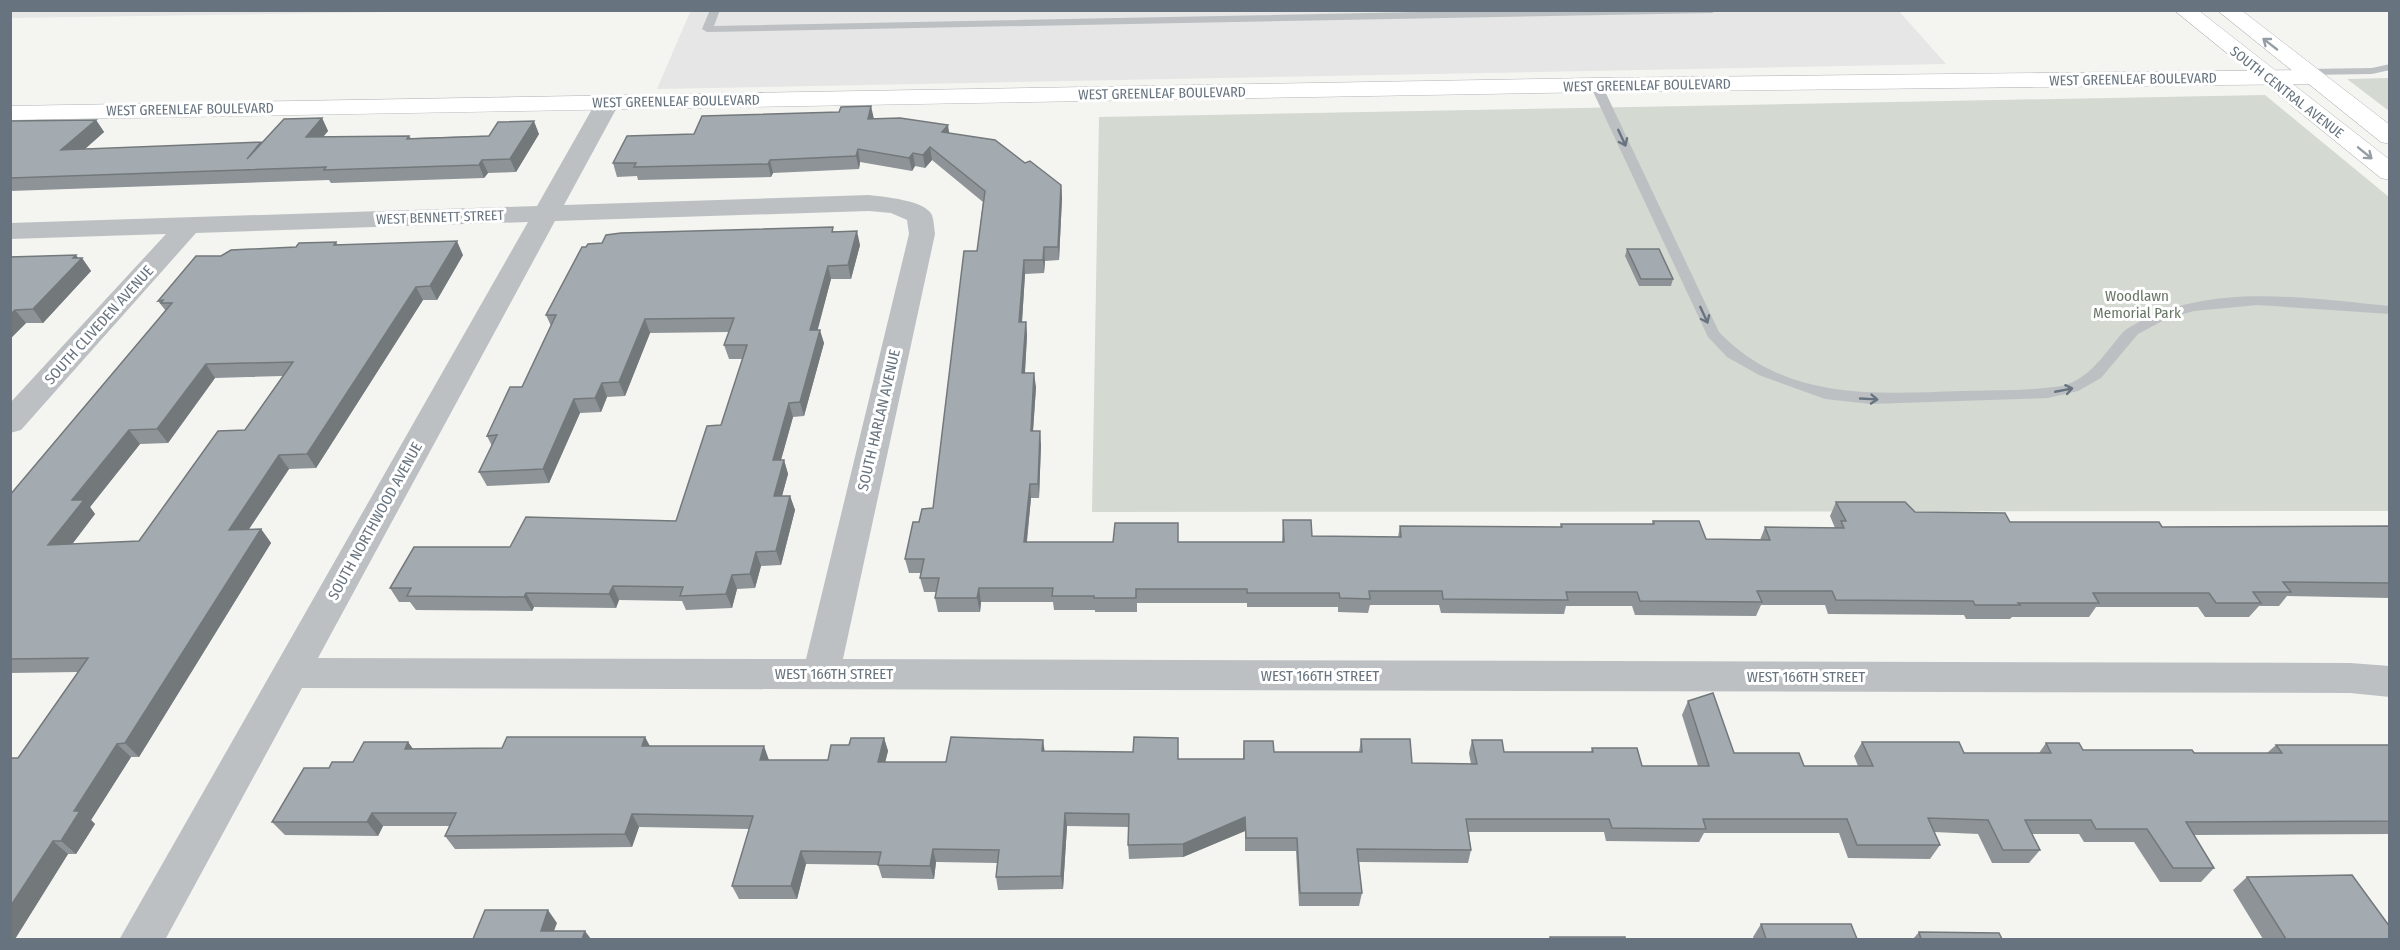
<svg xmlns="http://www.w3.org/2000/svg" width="2400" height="950" font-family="'Fira Sans Condensed',sans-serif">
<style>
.built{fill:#e5e6e5}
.green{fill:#d4d9d1}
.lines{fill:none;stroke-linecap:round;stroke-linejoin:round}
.secondary-casing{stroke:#b1b5b9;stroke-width:1}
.primary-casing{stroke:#b0b4b7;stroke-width:1}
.lane{fill:#bcc0c3;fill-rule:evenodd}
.street{fill:#bcc0c3;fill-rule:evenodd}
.secondary{fill:#fff;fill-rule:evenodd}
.primary{fill:#fff;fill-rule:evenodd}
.wall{fill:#8d9397;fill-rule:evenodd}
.shaded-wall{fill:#73787b}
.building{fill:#a4abb0;stroke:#73787b;stroke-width:1.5;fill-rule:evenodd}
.oneway{stroke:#959ea5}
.oneway2{stroke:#67747f}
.labels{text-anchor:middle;stroke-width:6;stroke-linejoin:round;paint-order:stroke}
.far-street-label{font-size:14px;fill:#67747f;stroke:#fff}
.park-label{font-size:15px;fill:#687765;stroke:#fff}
.street-label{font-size:15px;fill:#67747f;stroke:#fff}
</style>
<rect width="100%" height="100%" fill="#f4f5f1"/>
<path class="built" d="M 11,10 L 464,10 L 464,11 L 11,18 Z
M 691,10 L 1898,10 L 1946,64 L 657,89 Z"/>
<path class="green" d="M 2389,78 L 2389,111 L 2347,79 Z
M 2265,95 L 2389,197 L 2389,511 L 1092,512 L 1099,117 Z"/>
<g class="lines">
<defs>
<path id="secondary" d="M 2313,70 L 2321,72 L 2324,77 L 2321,82 L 2313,84 L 1596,92 L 10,120 L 10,106 L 1596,78 Z"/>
<path id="primary" d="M 2174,10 L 2198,10 L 2390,160 L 2390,180 L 2381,178 Z
M 2217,10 L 2241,10 L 2390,125 L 2390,144 L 2381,142 Z"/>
</defs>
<use href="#secondary" class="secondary-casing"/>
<use href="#primary" class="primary-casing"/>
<path class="lane" d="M 710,10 L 720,10 L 714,26 L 1519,10 L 1717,10 L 1712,13 L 707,32 L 702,29 Z
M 2390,64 L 2390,70 L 2372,74 L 2306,75 L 2300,72 L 2306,69 L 2372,68 Z
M 1596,82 L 1602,85 L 1719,332 C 1785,401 1874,394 1961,391 C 1994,390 2029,391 2062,386 C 2085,380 2099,362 2114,343 C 2119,337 2123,331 2130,327 C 2208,281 2303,298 2390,306 L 2390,314 L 2258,305 L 2194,311 L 2166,319 L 2138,334 L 2101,378 L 2078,391 L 2048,398 L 1871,404 L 1825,399 L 1759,375 L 1727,357 L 1708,337 L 1590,85 Z"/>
<path class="street" d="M 608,95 L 616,97 L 620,102 L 564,205 L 869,195 C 884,197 925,200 932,215 C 934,221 934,228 935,234 L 843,659 L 2350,663 L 2390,666 L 2390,697 L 2350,693 L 302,688 L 165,940 L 119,940 L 528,222 L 196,233 L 21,430 L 10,433 L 10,403 L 166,234 L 10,239 L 10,223 L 537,206 L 596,102 L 600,97 ZM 869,211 L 891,213 L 907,220 L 909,234 L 806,659 L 318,658 L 555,221 Z"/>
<use href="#secondary" class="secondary"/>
<use href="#primary" class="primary"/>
</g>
<path class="wall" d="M 322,118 L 328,131 L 323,137 L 409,136 L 411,138 L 539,134 L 516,172 L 488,173 L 484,178 L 331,183 L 329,180 L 10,191 L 10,121 L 96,120 L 104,132 L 85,149 L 261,144 Z
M 874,119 L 949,134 L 1025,163 L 1061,185 L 1062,198 L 1059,260 L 1045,261 L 1044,273 L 1025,274 L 1022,322 L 1026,322 L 1027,335 L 1025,373 L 1036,387 L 1033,431 L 1041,445 L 1039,498 L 1031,498 L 1027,542 L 1282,542 L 1283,520 L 1312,536 L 1398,537 L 1400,526 L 1560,527 L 1561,524 L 1652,524 L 1653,521 L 1706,539 L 1760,540 L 1765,527 L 1835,528 L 1830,516 L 1836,502 L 1915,512 L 2010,522 L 2162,527 L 2390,526 L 2390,598 L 2287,596 L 2279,606 L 2259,606 L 2249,617 L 2205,617 L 2198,607 L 2096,607 L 2089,617 L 2012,617 L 2010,619 L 1966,619 L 1964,615 L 1828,614 L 1825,605 L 1761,605 L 1756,616 L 1635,615 L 1632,606 L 1566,606 L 1564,614 L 1441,613 L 1439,605 L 1370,605 L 1368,613 L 1338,612 L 1338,607 L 1247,607 L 1247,603 L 1137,603 L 1137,612 L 1095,612 L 1095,610 L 1054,610 L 1053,602 L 981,602 L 980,612 L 938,612 L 935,598 L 937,592 L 924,592 L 920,578 L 922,573 L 909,573 L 905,559 L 919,522 L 933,508 L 977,251 L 983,202 L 932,160 L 925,168 L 915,166 L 912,171 L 860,162 L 859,169 L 773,173 L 771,177 L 638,180 L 637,176 L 617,177 L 613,163 L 694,134 Z
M 834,231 L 860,245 L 851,279 L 831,279 L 817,330 L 824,343 L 804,416 L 793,417 L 781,460 L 784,460 L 788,474 L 782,496 L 790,496 L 795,510 L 781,565 L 761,566 L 755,588 L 737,589 L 732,608 L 686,610 L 682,601 L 619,600 L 616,608 L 534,607 L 532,611 L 416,610 L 410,602 L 399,602 L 390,588 L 510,547 L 676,521 L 721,425 L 743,359 L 729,359 L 724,345 L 729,332 L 650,333 L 625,396 L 607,397 L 601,412 L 580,413 L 549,483 L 487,486 L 479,472 L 492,446 L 487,436 L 522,387 L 551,326 L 546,315 Z
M 336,242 L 338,245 L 463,255 L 437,300 L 423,300 L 316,468 L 289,469 L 249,529 L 261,529 L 271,543 L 139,757 L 131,757 L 91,820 L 95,824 L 76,854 L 68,854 L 15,939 L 16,939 L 10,939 L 18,758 L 78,672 L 10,673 L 10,495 L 166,311 L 158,301 L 221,256 ZM 283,376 L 245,430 L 139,541 L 72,544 L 95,514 L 90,507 L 140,444 L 168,443 L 215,378 Z
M 1627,249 L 1673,279 L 1671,286 L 1639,286 L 1625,256 Z
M 76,255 L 78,258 L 82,258 L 91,271 L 43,323 L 26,323 L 10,339 L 10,257 Z
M 1688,701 L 1734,753 L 1804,766 L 1858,766 L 1854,756 L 1862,742 L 1964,753 L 2039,753 L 2046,743 L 2083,750 L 2194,753 L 2267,753 L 2276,745 L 2390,745 L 2390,834 L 2194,835 L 2214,868 L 2201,882 L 2160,882 L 2134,842 L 2084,842 L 2079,834 L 2032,834 L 2040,850 L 2029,863 L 1992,863 L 1978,834 L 1934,832 L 1940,845 L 1930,859 L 1848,858 L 1839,833 L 1704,833 L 1699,842 L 1606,841 L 1604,832 L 1469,832 L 1471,850 L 1468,863 L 1359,862 L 1362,893 L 1359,906 L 1299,906 L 1296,851 L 1245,851 L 1245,831 L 1183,857 L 1129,859 L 1128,845 L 1129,827 L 1067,826 L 1063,889 L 998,890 L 996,877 L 997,863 L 936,862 L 934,879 L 882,878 L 878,865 L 806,864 L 797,899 L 739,899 L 732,886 L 749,829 L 639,827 L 632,847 L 455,849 L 445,836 L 449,826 L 383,826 L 378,836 L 285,835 L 272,822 L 329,768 L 353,762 L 408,742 L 413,749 L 502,748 L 645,737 L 650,746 L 769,760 L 828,760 L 849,745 L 884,738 L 888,751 L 885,762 L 946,762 L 1045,751 L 1178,759 L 1243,759 L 1244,741 L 1274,752 L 1359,752 L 1361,739 L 1412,763 L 1471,764 L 1469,753 L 1472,740 L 1504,752 L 1591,752 L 1592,748 L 1642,766 L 1698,766 L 1682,715 Z
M 2247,877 L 2390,939 L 2263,939 L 2233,890 Z
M 1761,924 L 1857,939 L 1754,939 L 1753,937 Z
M 1919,932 L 2002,939 L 1913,939 Z"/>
<path class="shaded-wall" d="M 871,106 L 874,119 L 868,119 Z
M 322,118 L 328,131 L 312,150 L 306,137 Z
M 96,120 L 104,132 L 69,163 L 61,150 Z
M 534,121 L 539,134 L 516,172 L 510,159 Z
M 948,125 L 950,138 L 942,132 Z
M 930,147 L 932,160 L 925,168 L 923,155 Z
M 858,149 L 860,162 L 859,169 L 856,156 Z
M 913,153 L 915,166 L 912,171 L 909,158 Z
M 482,160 L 488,173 L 484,178 L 479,165 Z
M 770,160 L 773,173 L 771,177 L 768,164 Z
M 1061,185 L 1062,198 L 1059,260 L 1058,247 Z
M 857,231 L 860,245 L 851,279 L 848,265 Z
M 457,241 L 463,255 L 437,300 L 430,286 Z
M 1044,247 L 1045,261 L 1044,273 L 1043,260 Z
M 76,255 L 79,260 L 82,258 L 91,271 L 43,323 L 33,309 Z
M 1024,260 L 1025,274 L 1021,336 L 1019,322 Z
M 828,266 L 831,279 L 814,344 L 810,330 Z
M 416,287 L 423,300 L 316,468 L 307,454 Z
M 15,310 L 26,323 L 10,339 L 10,315 Z
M 645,319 L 650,333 L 625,396 L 619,382 Z
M 1026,322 L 1027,335 L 1024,387 L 1022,373 Z
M 820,330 L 824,343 L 804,416 L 800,402 Z
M 206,364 L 215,378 L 168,443 L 157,429 Z
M 1034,373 L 1036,387 L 1032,445 L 1031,431 Z
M 602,383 L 607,397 L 601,412 L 595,398 Z
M 574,399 L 580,413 L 549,483 L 543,469 Z
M 789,403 L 793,417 L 777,474 L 773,460 Z
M 129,430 L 140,444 L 90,507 L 95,514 L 61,559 L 48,545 L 72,500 Z
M 1040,431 L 1041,445 L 1039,498 L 1038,484 Z
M 279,455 L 289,469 L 239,544 L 229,530 Z
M 784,460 L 788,474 L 778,510 L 774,496 Z
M 1030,484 L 1031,498 L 1025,556 L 1024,542 Z
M 790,496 L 795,510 L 781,565 L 776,551 Z
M 261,529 L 271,543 L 139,757 L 125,743 Z
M 756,552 L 761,566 L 755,588 L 750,574 Z
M 732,575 L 737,589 L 732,608 L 726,594 Z
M 613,586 L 619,600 L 616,608 L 609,594 Z
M 979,588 L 981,602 L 980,612 L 977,598 Z
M 526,593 L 534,607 L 532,611 L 524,597 Z
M 645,737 L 652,751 L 642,746 Z
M 884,738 L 888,751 L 882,775 L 878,762 Z
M 1043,740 L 1045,753 L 1042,751 Z
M 408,742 L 418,756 L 405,749 Z
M 117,744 L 131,757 L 91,820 L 95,824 L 76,854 L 61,841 L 74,811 Z
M 764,746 L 769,760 L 760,760 Z
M 372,813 L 383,826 L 378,836 L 367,822 Z
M 1065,813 L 1067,826 L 1063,889 L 1061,876 Z
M 632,814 L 639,827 L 632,847 L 625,834 Z
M 1245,817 L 1245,831 L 1183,857 L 1183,844 Z
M 53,841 L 68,854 L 15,939 L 16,939 L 10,939 L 10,907 Z
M 933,849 L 936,862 L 934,879 L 930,866 Z
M 801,851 L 806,864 L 797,899 L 791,886 Z
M 548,910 L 557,923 L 551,939 L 541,931 Z
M 585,931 L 591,939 L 582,939 Z"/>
<path class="building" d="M 871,106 L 868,119 L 900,118 L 948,125 L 942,132 L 995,140 L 1025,163 L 1030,161 L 1061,185 L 1058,247 L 1044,247 L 1043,260 L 1024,260 L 1019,322 L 1026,322 L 1022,373 L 1034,373 L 1031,431 L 1040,431 L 1038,484 L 1030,484 L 1024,542 L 1113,542 L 1115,523 L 1178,523 L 1178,542 L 1284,542 L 1283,520 L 1311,520 L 1312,536 L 1401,537 L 1400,526 L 1562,527 L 1561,524 L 1654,524 L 1653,521 L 1699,521 L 1706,539 L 1770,540 L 1765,527 L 1844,528 L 1841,521 L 1846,521 L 1836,502 L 1905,502 L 1915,512 L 2005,513 L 2010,522 L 2159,522 L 2162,527 L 2390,526 L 2390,583 L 2283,582 L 2291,592 L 2253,592 L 2261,603 L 2216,603 L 2209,593 L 2093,593 L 2099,603 L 2018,603 L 2020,605 L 1975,605 L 1973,601 L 1836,600 L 1832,591 L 1757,591 L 1762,602 L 1640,601 L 1637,592 L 1566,592 L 1568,600 L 1443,599 L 1442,591 L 1369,591 L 1370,599 L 1340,598 L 1339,593 L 1247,593 L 1247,589 L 1136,589 L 1136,598 L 1094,598 L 1094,596 L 1052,596 L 1053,588 L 979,588 L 977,598 L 935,598 L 939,578 L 920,578 L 924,559 L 905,559 L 913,522 L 919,522 L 922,509 L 933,508 L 964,251 L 977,251 L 985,191 L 930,147 L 923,155 L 913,153 L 909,158 L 858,149 L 856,156 L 770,160 L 768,164 L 634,167 L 636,163 L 613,163 L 627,136 L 694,134 L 702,116 L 839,112 L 841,107 Z
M 322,118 L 306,137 L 409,136 L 407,139 L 489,136 L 498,122 L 534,121 L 510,159 L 482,160 L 479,165 L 324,170 L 326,167 L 10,178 L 10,121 L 96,120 L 61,150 L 261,142 L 247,159 L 284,119 Z
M 833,227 L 832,232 L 857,231 L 848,265 L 828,266 L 810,330 L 820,330 L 800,402 L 789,403 L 773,460 L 784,460 L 774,496 L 790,496 L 776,551 L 756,552 L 750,574 L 732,575 L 726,594 L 680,596 L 683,587 L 613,586 L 609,594 L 526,593 L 524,597 L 407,596 L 411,588 L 390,588 L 414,547 L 510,547 L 526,517 L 676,521 L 707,426 L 721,425 L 747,345 L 724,345 L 734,318 L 645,319 L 619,382 L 602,383 L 595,398 L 574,399 L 543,469 L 479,472 L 497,435 L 487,436 L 510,387 L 522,387 L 556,315 L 546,315 L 582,247 L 586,247 L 588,244 L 602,243 L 606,235 L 621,233 Z
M 457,241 L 430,286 L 416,287 L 307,454 L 279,455 L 229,530 L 261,529 L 125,743 L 117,744 L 74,811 L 80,811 L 61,841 L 53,841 L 10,907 L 10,758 L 18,758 L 88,658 L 10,659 L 10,495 L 172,303 L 161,303 L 163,300 L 158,301 L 196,256 L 221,256 L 231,250 L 296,247 L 299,243 L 336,242 L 334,245 ZM 293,362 L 245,430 L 218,431 L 139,541 L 48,545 L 84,500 L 72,500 L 129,430 L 157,429 L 206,364 Z
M 1627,249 L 1659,249 L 1673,279 L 1641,279 Z
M 76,255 L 73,258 L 82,258 L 33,309 L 15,310 L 10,315 L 10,257 Z
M 1713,693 L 1734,753 L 1799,753 L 1804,766 L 1873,766 L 1862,742 L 1959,742 L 1964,753 L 2051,753 L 2046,743 L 2079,743 L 2083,750 L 2192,750 L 2194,753 L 2282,753 L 2276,745 L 2390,745 L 2390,821 L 2186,822 L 2214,868 L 2173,868 L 2147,829 L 2096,829 L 2091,820 L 2025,820 L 2040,850 L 2003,850 L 1988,820 L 1928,818 L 1940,845 L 1857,845 L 1847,819 L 1703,819 L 1706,829 L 1612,828 L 1609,819 L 1466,819 L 1471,850 L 1357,849 L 1362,893 L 1300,893 L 1297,838 L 1246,838 L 1245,817 L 1183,844 L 1128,845 L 1129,814 L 1065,813 L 1061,876 L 996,877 L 999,850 L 933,849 L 930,866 L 878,865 L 881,852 L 801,851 L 791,886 L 732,886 L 753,816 L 632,814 L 625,834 L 445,836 L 456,813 L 372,813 L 367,822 L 272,822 L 304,768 L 329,768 L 332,762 L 353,762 L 364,742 L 408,742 L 405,749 L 502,748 L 507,737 L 645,737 L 642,746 L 764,746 L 760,760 L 828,760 L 831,745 L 849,745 L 851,738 L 884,738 L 878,762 L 946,762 L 951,737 L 1043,740 L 1042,751 L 1133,752 L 1134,737 L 1178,738 L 1178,759 L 1244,759 L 1244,741 L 1273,741 L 1274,752 L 1362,752 L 1361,739 L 1410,739 L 1412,763 L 1477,764 L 1472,740 L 1502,740 L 1504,752 L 1593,752 L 1592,748 L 1637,748 L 1642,766 L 1709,766 L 1688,701 Z
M 2352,875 L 2390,927 L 2390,939 L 2286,939 L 2247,877 Z
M 485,910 L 548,910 L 541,931 L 585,931 L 582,939 L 473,939 Z
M 1761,924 L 1851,924 L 1857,939 L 1766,939 Z
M 1919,932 L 1999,933 L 2002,939 L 1921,939 Z
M 1550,937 L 1625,937 L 1625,939 L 1550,939 Z"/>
<defs><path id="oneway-shaft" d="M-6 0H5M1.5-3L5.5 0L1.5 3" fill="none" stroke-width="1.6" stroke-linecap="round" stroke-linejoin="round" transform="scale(1.5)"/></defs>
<g class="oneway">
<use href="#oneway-shaft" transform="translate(2270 44) rotate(-142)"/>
<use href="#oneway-shaft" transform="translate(2365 153) rotate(39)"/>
</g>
<g class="oneway2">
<use href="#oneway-shaft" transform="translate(1622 138) rotate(65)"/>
<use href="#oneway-shaft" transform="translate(1704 315) rotate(65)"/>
<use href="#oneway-shaft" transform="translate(2064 390) rotate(-11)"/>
<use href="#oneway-shaft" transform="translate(1869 399) rotate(3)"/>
</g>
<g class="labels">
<g class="far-street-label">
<text transform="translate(2133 79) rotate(-1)" y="5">WEST GREENLEAF BOULEVARD</text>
<text transform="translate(1647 85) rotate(-1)" y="5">WEST GREENLEAF BOULEVARD</text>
<text transform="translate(2287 92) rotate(38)" y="5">SOUTH CENTRAL AVENUE</text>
<text transform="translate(1162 93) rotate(-1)" y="5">WEST GREENLEAF BOULEVARD</text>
<text transform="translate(676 101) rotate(-1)" y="5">WEST GREENLEAF BOULEVARD</text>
<text transform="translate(190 109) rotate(-1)" y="5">WEST GREENLEAF BOULEVARD</text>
<text transform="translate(440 217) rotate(-2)" y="5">WEST BENNETT STREET</text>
</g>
<g class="park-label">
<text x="2137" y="301">Woodlawn<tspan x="2137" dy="17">Memorial Park</tspan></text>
</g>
<g class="street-label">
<text transform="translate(99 325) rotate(-48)" y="5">SOUTH CLIVEDEN AVENUE</text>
<text transform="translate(879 420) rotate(-77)" y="5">SOUTH HARLAN AVENUE</text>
<text transform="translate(375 521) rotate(-61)" y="5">SOUTH NORTHWOOD AVENUE</text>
<text x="834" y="679">WEST 166TH STREET</text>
<text x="1320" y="681">WEST 166TH STREET</text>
<text x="1806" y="682">WEST 166TH STREET</text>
</g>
</g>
<rect width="2400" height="950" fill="none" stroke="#67747f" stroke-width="24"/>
</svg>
